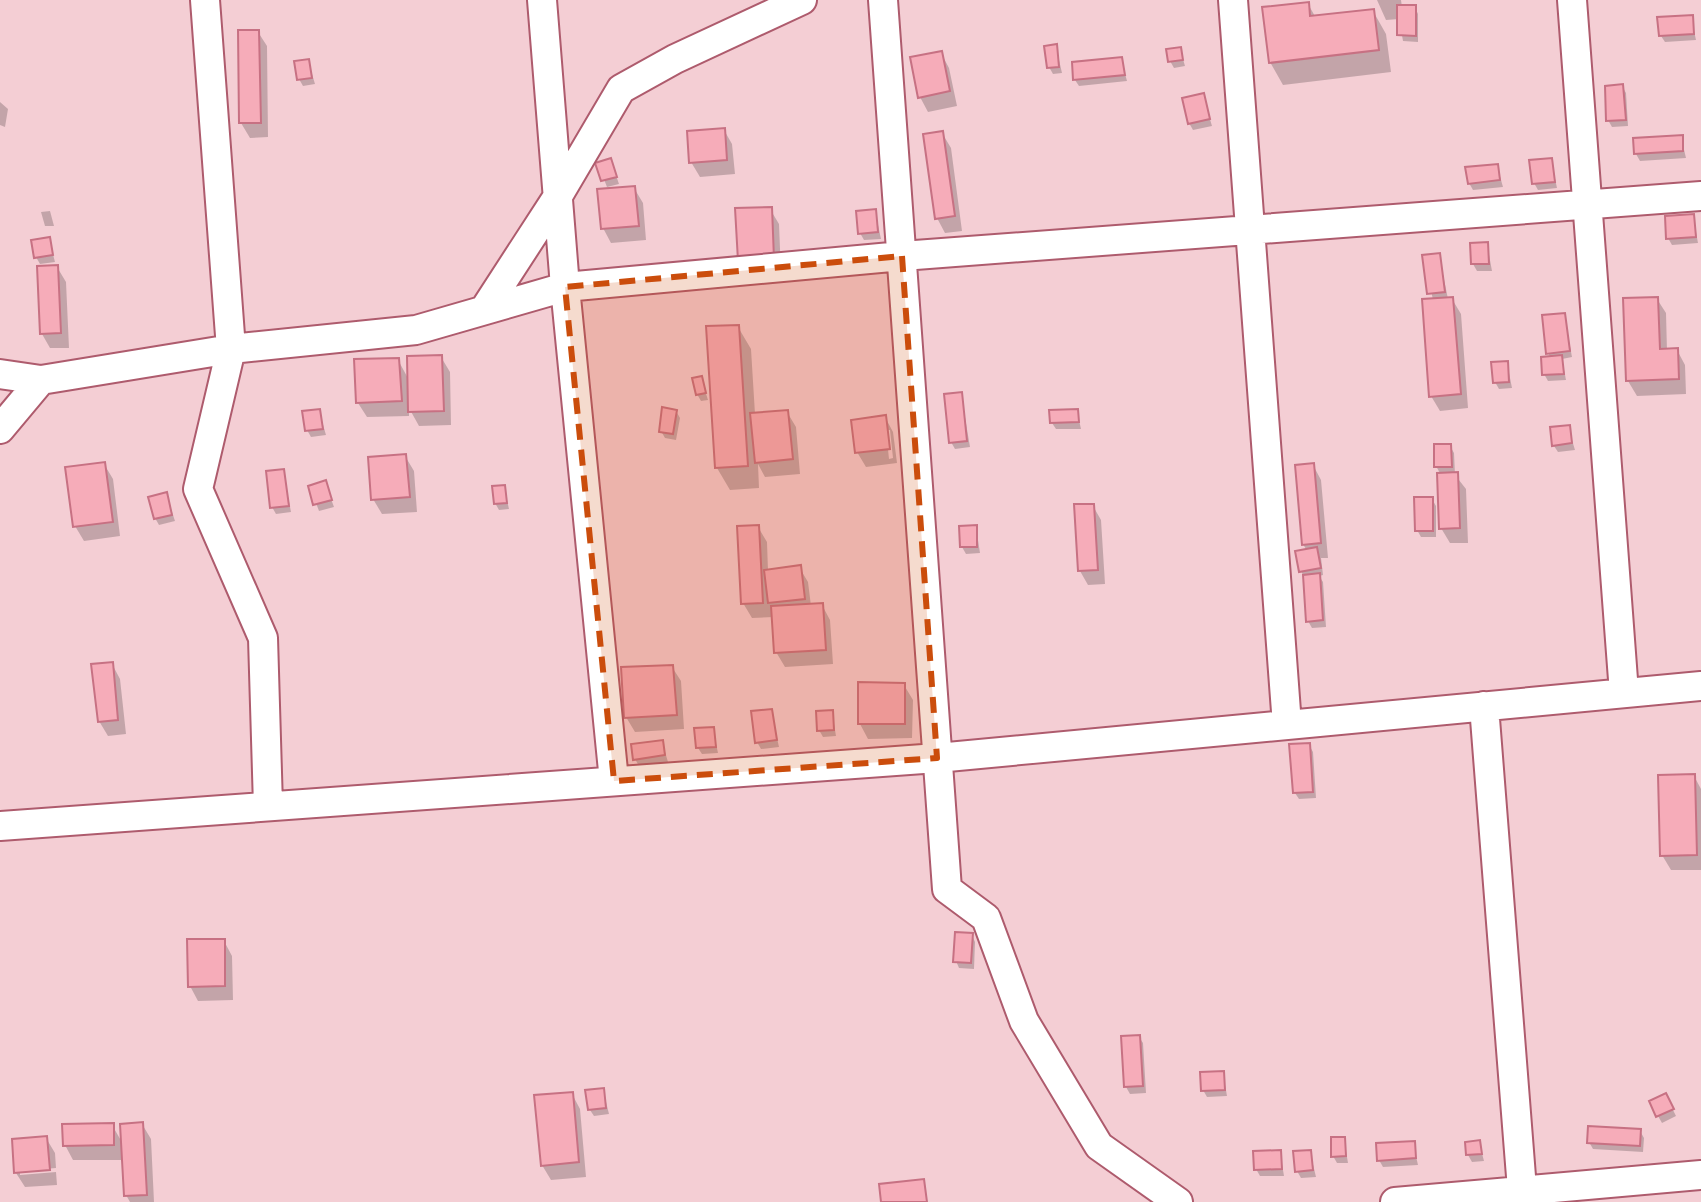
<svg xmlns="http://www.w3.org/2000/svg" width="1701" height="1202" font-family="'Times New Roman',serif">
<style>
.shadow{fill:#0003;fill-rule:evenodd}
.building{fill:#f6acb9;stroke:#c77183;stroke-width:2}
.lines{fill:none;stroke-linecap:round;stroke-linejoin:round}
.minor-casing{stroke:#ae5b6d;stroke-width:32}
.minor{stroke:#fff;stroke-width:28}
.marked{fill:#cb4d0c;fill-opacity:0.2;stroke:#cb4d0c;stroke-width:6;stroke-dasharray:16 10;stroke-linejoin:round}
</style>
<rect width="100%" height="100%" fill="#f4ced4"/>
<path class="shadow" d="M 1377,0 L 1401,0 L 1402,7 L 1415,7 L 1418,14 L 1418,42 L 1403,41 L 1399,19 L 1386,20 Z
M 1308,4 L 1316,18 L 1373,11 L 1386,34 L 1391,72 L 1283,85 L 1270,62 Z
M 1691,17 L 1696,40 L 1665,42 L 1661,36 Z
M 258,32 L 267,46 L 268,137 L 250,138 L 241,123 Z
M 1056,47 L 1062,73 L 1053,74 L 1049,67 Z
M 1180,49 L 1185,66 L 1174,68 L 1170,61 Z
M 941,53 L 949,68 L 957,106 L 928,112 L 920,97 Z
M 1121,59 L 1127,81 L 1079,86 L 1075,80 Z
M 308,61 L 315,84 L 303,86 L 299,79 Z
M 1622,86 L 1626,93 L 1628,126 L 1612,127 L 1608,120 Z
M 1203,96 L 1212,126 L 1193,130 L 1189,123 Z
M 0,102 L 8,109 L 5,127 L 0,125 Z
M 724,130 L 732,144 L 735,174 L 700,177 L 691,162 Z
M 942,133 L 951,148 L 962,231 L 945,233 L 937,218 Z
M 1681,137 L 1686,158 L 1640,161 L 1636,154 Z
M 1551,160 L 1557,188 L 1538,190 L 1534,183 Z
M 611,161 L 619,184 L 607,187 L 598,164 Z
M 1497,166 L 1503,187 L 1473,190 L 1469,183 Z
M 634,188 L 643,203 L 646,240 L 611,243 L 603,228 Z
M 770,209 L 779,224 L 781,273 L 748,275 Z
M 50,211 L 54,226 L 45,226 L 41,212 Z
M 875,211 L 881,239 L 864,240 L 860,233 Z
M 1693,216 L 1698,243 L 1672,245 L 1668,238 Z
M 49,239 L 55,262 L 40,264 L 36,257 Z
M 1487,244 L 1492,271 L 1477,271 L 1473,264 Z
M 1439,255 L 1448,299 L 1452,299 L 1461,314 L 1468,408 L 1440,411 L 1431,396 L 1433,300 L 1424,256 Z
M 57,267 L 66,282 L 69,348 L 50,348 L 42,334 Z
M 1657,299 L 1666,313 L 1667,351 L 1677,350 L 1685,365 L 1686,394 L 1637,396 L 1628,381 Z
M 1564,315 L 1572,357 L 1562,359 L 1566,380 L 1548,381 L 1544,374 L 1551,358 L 1548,353 Z
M 738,327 L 751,349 L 755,414 L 787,412 L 796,427 L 800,474 L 765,477 L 758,464 L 759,488 L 730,490 L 717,468 Z
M 441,357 L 450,372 L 451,425 L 419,426 L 409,408 L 409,416 L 367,417 L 358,403 L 398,360 L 409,380 Z
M 1507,363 L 1512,388 L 1499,389 L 1495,382 Z
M 701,378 L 708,400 L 701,401 L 697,394 Z
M 961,394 L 970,447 L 955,449 L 951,442 Z
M 319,411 L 326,435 L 311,437 L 307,430 Z
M 676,411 L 680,418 L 676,440 L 665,438 L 661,431 Z
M 1077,411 L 1081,429 L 1056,429 L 1052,423 Z
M 885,417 L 893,432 L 897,463 L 866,467 L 857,452 ZM 886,430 L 890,430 L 893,458 L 889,459 Z
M 1568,427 L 1575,450 L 1558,452 L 1554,446 Z
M 1450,446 L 1454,453 L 1455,475 L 1466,489 L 1468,543 L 1450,543 L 1441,528 L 1441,475 L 1436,466 Z
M 405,456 L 414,471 L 417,512 L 382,514 L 373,499 Z
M 104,464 L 113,479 L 120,536 L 84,541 L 75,526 Z
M 1313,465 L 1321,480 L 1328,558 L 1321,558 L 1323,575 L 1319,576 L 1323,582 L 1326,627 L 1312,628 L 1308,621 L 1305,579 L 1301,571 L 1307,551 L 1303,544 Z
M 283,471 L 291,512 L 276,514 L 272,507 Z
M 325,483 L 334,507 L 319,511 L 310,487 Z
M 504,487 L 509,509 L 499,510 L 495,503 Z
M 166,494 L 175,521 L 159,525 L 155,518 Z
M 1432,499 L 1436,506 L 1436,537 L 1421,537 L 1417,530 Z
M 1093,506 L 1101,520 L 1105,584 L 1088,585 L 1080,571 Z
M 758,527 L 767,542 L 768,571 L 799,567 L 808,582 L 811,606 L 822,605 L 830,620 L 833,664 L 785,667 L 776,652 L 774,617 L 752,618 L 743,603 Z
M 976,527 L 980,553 L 966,554 L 962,547 Z
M 112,664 L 120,679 L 126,734 L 108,736 L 99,721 Z
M 672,667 L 681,681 L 684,729 L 635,732 L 626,717 Z
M 904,685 L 913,700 L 912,738 L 868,739 L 860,724 Z
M 771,711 L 779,747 L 761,749 L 757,742 Z
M 832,712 L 836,736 L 823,737 L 819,730 Z
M 713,729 L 718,753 L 702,754 L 698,748 Z
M 662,742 L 668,762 L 639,766 L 635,759 Z
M 1309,745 L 1313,752 L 1316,798 L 1299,799 L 1295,793 Z
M 1694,776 L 1701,789 L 1701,870 L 1671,870 L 1662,855 Z
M 972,935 L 975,942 L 974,969 L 959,968 L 956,961 Z
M 224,941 L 232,956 L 233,1000 L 198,1001 L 190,986 Z
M 1139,1037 L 1143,1043 L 1146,1093 L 1130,1094 L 1126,1087 Z
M 1223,1073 L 1227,1096 L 1207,1097 L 1203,1090 Z
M 603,1090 L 609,1114 L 594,1116 L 590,1110 Z
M 572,1094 L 580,1109 L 586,1177 L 551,1180 L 542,1165 Z
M 1669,1102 L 1676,1116 L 1662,1123 L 1658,1116 Z
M 142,1124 L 151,1139 L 154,1202 L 130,1202 L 126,1195 L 124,1160 L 73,1160 L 65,1145 L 112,1125 L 123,1144 Z
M 1640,1131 L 1644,1138 L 1643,1152 L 1593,1149 L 1589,1142 Z
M 46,1138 L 55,1153 L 56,1168 L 20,1171 L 20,1175 L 56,1172 L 57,1185 L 25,1187 L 16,1173 Z
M 1344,1139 L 1348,1163 L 1337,1163 L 1333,1156 Z
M 1479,1142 L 1484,1161 L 1472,1162 L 1468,1155 Z
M 1413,1143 L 1418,1165 L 1383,1167 L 1379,1160 Z
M 1280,1152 L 1284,1176 L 1260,1176 L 1256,1169 Z
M 1310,1152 L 1316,1177 L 1301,1178 L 1297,1171 Z"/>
<path class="building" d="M 1309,2 L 1310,16 L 1374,9 L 1379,50 L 1269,63 L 1262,7 Z
M 1397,5 L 1416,5 L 1416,36 L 1397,35 Z
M 1693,15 L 1694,34 L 1659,36 L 1657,17 Z
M 238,30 L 259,30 L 261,123 L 239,123 Z
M 1057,44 L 1059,67 L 1047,68 L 1044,46 Z
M 1181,47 L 1183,60 L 1168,62 L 1166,49 Z
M 942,51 L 950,91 L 918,98 L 910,57 Z
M 1122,57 L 1125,75 L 1073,80 L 1072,62 Z
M 309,59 L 312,78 L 297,80 L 294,61 Z
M 1623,84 L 1626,120 L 1606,121 L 1605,86 Z
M 1204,93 L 1210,119 L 1188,124 L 1182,98 Z
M 725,128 L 727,160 L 689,163 L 687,131 Z
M 943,131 L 955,216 L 935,219 L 923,134 Z
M 1683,135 L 1683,151 L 1634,154 L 1633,138 Z
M 611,158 L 617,177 L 601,181 L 595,163 Z
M 1552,158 L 1555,182 L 1532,184 L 1529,160 Z
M 1498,164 L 1500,180 L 1468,184 L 1465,167 Z
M 635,186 L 639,226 L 601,229 L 597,189 Z
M 772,207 L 774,259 L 738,261 L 735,208 Z
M 876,209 L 878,232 L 858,234 L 856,211 Z
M 1694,214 L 1696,237 L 1666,239 L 1665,216 Z
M 50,237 L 53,255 L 34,258 L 31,240 Z
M 1488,242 L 1489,264 L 1471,264 L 1470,243 Z
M 1440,253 L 1445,292 L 1427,294 L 1422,255 Z
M 58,265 L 61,333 L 40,334 L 37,266 Z
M 1453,297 L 1461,394 L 1429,397 L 1422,299 Z
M 1658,297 L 1660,349 L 1678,348 L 1679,379 L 1626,381 L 1623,298 Z
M 1565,313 L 1570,351 L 1546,354 L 1542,315 Z
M 739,325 L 748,466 L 715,468 L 706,326 Z
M 442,355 L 444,411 L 408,412 L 407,356 Z
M 1562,355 L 1564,374 L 1542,375 L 1541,357 Z
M 399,358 L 402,401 L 356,403 L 354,359 Z
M 1508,361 L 1509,382 L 1493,383 L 1491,362 Z
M 702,376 L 706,393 L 696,395 L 692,378 Z
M 962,392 L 967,441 L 949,443 L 944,394 Z
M 662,407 L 677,410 L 673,434 L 659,432 Z
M 320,409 L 323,429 L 305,431 L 302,411 Z
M 1078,409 L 1079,422 L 1050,423 L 1049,410 Z
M 788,410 L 793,459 L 755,463 L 750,413 Z
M 886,415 L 890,449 L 855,453 L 851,420 Z
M 1570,425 L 1572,443 L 1552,446 L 1550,427 Z
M 1434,444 L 1451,444 L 1452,467 L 1434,467 Z
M 406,454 L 410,497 L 371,500 L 368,457 Z
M 105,462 L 113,522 L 73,527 L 65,467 Z
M 1314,463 L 1321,543 L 1302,545 L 1295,465 Z
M 284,469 L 289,506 L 270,508 L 266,471 Z
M 1458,472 L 1460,528 L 1439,529 L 1437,473 Z
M 326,480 L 332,500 L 313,505 L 308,486 Z
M 505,485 L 507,503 L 494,504 L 492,486 Z
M 167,492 L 172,515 L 154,519 L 148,497 Z
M 1414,497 L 1433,497 L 1433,531 L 1415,531 Z
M 1074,504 L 1094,504 L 1098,570 L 1078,571 Z
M 759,525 L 763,603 L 741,604 L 737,526 Z
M 977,525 L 977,547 L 960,547 L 959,526 Z
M 1317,547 L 1321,568 L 1299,572 L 1295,551 Z
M 801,565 L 805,599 L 768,603 L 764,570 Z
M 1320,573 L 1323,620 L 1306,622 L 1303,575 Z
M 823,603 L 826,650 L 774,653 L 771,606 Z
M 113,662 L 118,720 L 98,722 L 91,664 Z
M 673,665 L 677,715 L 624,718 L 621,667 Z
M 858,682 L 905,683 L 905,724 L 858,724 Z
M 772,709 L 777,740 L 755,743 L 751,711 Z
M 833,710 L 834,730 L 817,731 L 816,711 Z
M 714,727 L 716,747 L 696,748 L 694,728 Z
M 663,740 L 665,755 L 633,760 L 631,744 Z
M 1310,743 L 1313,792 L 1293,793 L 1289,744 Z
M 1695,774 L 1697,855 L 1660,856 L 1658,775 Z
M 955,932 L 973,933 L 971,963 L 953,962 Z
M 187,939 L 225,939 L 225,986 L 188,987 Z
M 1140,1035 L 1143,1086 L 1124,1087 L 1121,1036 Z
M 1224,1071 L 1225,1090 L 1201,1091 L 1200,1072 Z
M 604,1088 L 606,1108 L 588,1110 L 585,1090 Z
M 573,1092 L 579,1162 L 541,1166 L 534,1095 Z
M 1666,1093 L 1674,1109 L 1656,1117 L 1649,1101 Z
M 143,1122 L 147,1195 L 124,1196 L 120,1124 Z
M 114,1123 L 114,1145 L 63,1146 L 62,1124 Z
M 1588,1126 L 1641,1129 L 1640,1146 L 1587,1143 Z
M 47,1136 L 50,1170 L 14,1173 L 12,1139 Z
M 1331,1137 L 1345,1137 L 1346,1156 L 1331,1157 Z
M 1480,1140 L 1482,1154 L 1466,1155 L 1465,1142 Z
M 1415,1141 L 1416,1158 L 1377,1161 L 1376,1143 Z
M 1281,1150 L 1282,1169 L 1254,1170 L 1253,1151 Z
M 1311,1150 L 1313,1170 L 1295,1172 L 1293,1151 Z
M 924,1179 L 927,1202 L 881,1202 L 879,1184 Z"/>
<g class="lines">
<defs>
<path id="minor" d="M 205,0 L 231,349 L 198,489 L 263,638 L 268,806
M 542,0 L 565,287 L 614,781
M 883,0 L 947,889 L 986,918 L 1024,1021 L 1099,1146 L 1178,1202
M 1233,0 L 1287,725
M 1572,0 L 1624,693
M 484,310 L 558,196 L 621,89 L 675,59 L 802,0
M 0,374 L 41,380 L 231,349 L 416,330 L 565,287 L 902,256 L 1701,196
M 0,429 L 41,380
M 1484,706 L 1523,1202
M 0,826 L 937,758 L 1701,686
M 1395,1202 L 1701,1175"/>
</defs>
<use href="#minor" class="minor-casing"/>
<use href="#minor" class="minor"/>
</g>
<path class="marked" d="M 902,256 L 937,758 L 614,781 L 565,287 Z"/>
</svg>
